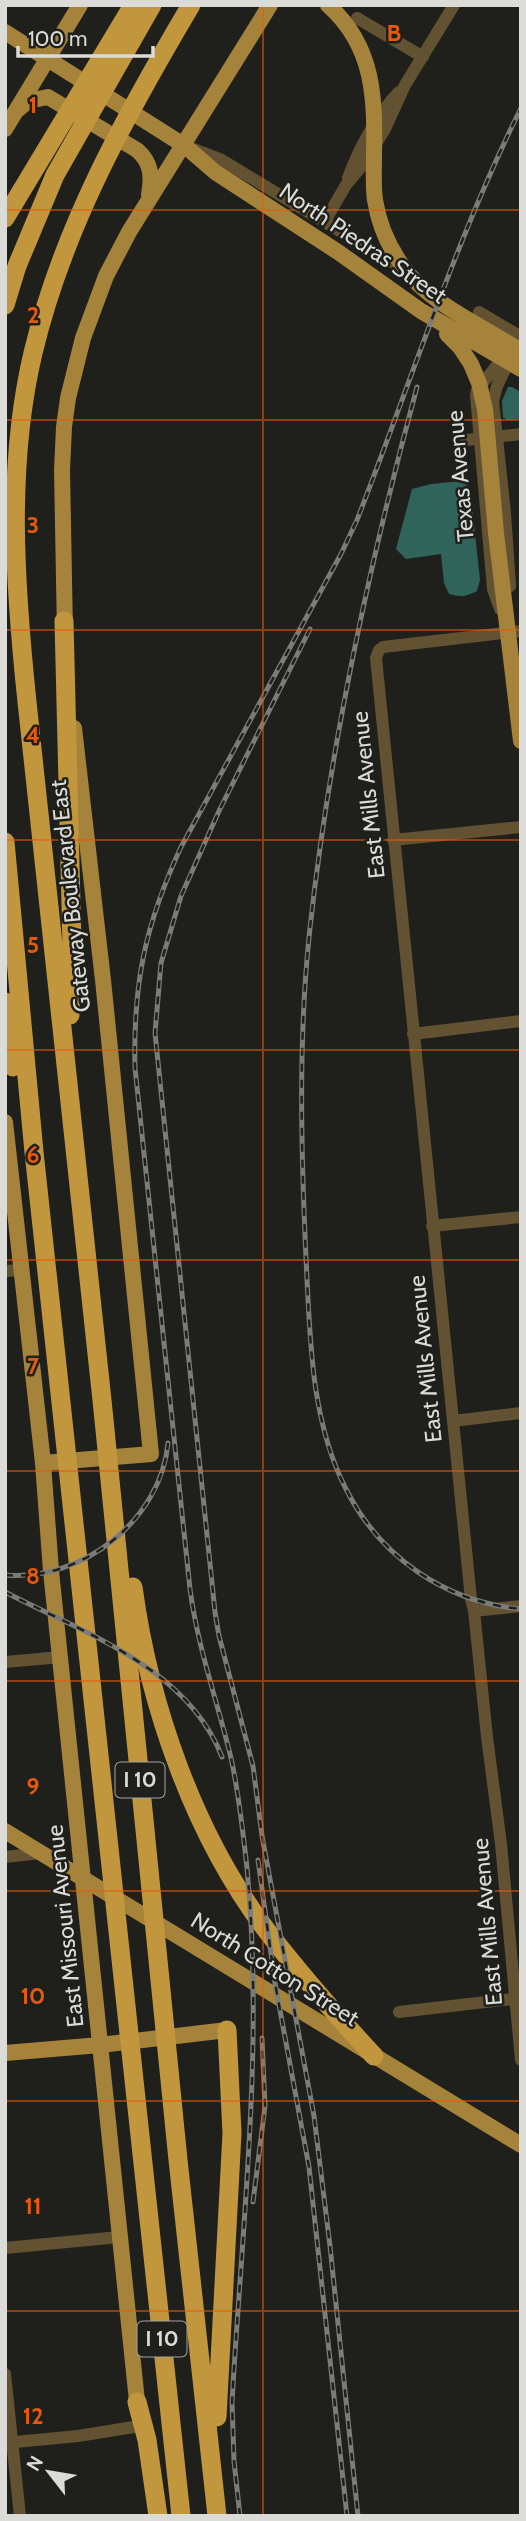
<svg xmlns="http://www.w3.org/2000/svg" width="526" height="2521" font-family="Cabin,sans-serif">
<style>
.water{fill:#30645b}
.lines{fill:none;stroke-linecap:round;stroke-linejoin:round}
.minor{stroke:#625231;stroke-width:12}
.major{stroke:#a6833b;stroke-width:16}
.highway{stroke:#c1963d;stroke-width:19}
.rail-casing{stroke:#7b7c78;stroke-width:5}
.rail{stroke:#1f201b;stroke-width:2.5;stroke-dasharray:8;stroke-linecap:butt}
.grid{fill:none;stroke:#e8590c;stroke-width:2;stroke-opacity:0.55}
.labels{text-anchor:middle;stroke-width:5;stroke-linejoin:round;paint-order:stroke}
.shield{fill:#1f201b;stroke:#a3a49f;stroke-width:2}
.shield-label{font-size:21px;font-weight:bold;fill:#dbdcd8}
.street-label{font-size:23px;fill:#dbdcd8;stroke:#1f201b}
.grid-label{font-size:23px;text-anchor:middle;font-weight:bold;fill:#e8590c;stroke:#1f201b;stroke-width:5;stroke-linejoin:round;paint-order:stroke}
</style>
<rect width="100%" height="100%" fill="#1f201b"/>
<path class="water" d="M 508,387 L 512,387 L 521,392 L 521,419 L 507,420 L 503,417 L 502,401 Z
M 462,481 L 470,488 L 480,580 L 477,591 C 466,597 461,597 449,594 L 444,583 L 441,554 L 406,559 L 396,549 L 412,489 L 431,484 Z"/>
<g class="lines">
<path class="minor" d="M 357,18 L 423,57
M 191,148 L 220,159 L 391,262
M 348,178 C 359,148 377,115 399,92
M 325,221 L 346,185 L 362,166 L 385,129 L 405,85 L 454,5
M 479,312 L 521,337 L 497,386 L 493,401 L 505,513 L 510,586
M 466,440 L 521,434
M 500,609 L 493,589 L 476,395 L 477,390 L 507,353
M 521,631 L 383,647 L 379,650 L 376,658 L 471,1599 L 474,1611 L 487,1737 L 501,1844 L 521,2060
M 393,840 L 521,827
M 413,1034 L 521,1021
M 432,1226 L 521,1217
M 5,1271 L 21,1270
M 453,1421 L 521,1413
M 474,1611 L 521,1606
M 5,1662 L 61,1657
M 5,1857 L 41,1853
M 399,2012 L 521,1998
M 5,2248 L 119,2237
M 5,2374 L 20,2516
M 5,2443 L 78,2436 L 140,2426"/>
<path class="major" d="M 328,5 C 375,47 375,99 374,157 C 374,172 373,186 375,200 C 379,225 389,248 404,268 C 430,304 484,327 521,351
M 5,32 L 185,146 L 215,172 L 338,252 L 421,311 L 521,369
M 16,111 L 28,101 L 48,97 L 137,150 C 152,163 152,177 149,195
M 5,129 L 80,5
M 447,334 L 460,347 L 471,364 L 479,383 L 485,409 L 496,533 L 521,741
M 65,633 L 62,470 L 64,427 L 68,398 L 83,338 L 106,276 L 129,232 L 270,5
M 5,1122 L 43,1463 L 51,1571 L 138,2411
M 43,1463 L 151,1454 L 103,980 L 74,728
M 5,1831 L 521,2145
M 5,2053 L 100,2045 L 227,2030"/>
<path class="highway" d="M 191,5 C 126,115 63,227 33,353 C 6,467 15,587 27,702 L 102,1400 L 178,2160 L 217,2516
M 5,218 L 129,12 L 137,5
M 5,305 L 17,266 L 55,175 L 152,5
M 64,621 L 72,946 L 70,1015
M 5,842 L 34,1152 L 181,2516
M 5,1002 L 13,1067
M 133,1587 C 149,1705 194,1835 267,1931 C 300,1974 337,2016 374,2056
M 137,2402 L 147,2440 L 158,2516
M 217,2417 L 232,2133 L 227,2030"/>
<defs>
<path id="rail" d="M 417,387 C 369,565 330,745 310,928 C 298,1037 301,1150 306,1258 C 310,1335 310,1419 346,1489 C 380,1557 445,1602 521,1609
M 310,629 L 219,811 L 181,896 L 161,963 L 155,1033 L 215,1612 L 219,1636 L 253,1766 L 262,1836 L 314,2116 L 330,2246 L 358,2516
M 5,1575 C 82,1582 161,1520 168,1443
M 5,1592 C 84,1633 188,1668 222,1757
M 258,1860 L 275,1983 L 309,2167 L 347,2516
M 253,2202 L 265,2106 L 262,2038
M 240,2516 L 234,2461 L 232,2402 C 242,2225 264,2046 247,1868 C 243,1832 239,1794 231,1758 C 217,1700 198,1649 190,1589 L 135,1068 C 133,983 145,925 181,847 L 341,554 L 357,520 C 411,382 455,241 521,108"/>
</defs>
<use href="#rail" class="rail-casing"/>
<use href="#rail" class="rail"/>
</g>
<path class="grid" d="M 263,5 L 263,2516M 5,210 L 521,210M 5,420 L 521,420M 5,630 L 521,630M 5,840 L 521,840M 5,1050 L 521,1050M 5,1260 L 521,1260M 5,1471 L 521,1471M 5,1681 L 521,1681M 5,1891 L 521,1891M 5,2101 L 521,2101M 5,2311 L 521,2311"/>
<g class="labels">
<g class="shield">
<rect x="115.5" y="1762.5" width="49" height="35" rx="5"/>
<rect x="137.5" y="2321.5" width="49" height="35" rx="5"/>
</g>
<g class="shield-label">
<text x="140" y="1787">I 10</text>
<text x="162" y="2346">I 10</text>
</g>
<g class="street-label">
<text transform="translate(363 243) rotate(34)" y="8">North Piedras Street</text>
<text transform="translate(460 476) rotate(-95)" y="8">Texas Avenue</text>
<text transform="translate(368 795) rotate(-96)" y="8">East Mills Avenue</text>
<text transform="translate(70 896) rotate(-96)" y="8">Gateway Boulevard East</text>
<text transform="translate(425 1359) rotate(-96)" y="8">East Mills Avenue</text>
<text transform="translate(487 1922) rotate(-95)" y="8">East Mills Avenue</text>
<text transform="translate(65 1926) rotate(-96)" y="8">East Missouri Avenue</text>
<text transform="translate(275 1969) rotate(32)" y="8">North Cotton Street</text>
</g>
</g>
<g class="grid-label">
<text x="394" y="41">B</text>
<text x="33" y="113">1</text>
<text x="33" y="323">2</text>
<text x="33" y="533">3</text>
<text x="33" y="743">4</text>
<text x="33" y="953">5</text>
<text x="33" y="1163">6</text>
<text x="33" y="1374">7</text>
<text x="33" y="1584">8</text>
<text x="33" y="1794">9</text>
<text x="33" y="2004">10</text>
<text x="33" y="2214">11</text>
<text x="33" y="2424">12</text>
</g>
<rect width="526" height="2521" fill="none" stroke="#dbdcd8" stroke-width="14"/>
<g transform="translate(49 2472) rotate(301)" stroke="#1f201b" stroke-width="5" paint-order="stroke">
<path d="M0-5L12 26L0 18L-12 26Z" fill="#dbdcd8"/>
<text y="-10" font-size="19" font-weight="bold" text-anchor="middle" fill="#dbdcd8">N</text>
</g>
<path d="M18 46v10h135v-10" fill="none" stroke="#dbdcd8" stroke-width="3.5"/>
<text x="28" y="46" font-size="21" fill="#dbdcd8" stroke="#1f201b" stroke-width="5" paint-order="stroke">100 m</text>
</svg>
